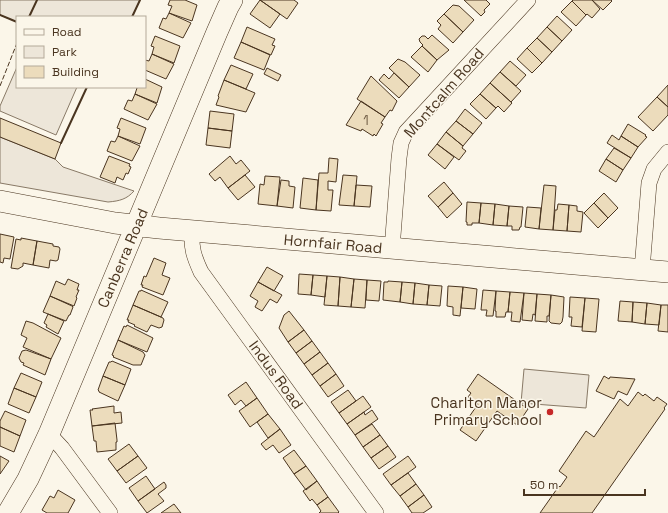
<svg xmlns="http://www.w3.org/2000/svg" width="668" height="513" font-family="'Space Grotesk',sans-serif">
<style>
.green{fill:#ede6d9;stroke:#887966}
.building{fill:#ecdcbc;stroke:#4a3520}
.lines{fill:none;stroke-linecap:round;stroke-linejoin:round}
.street-casing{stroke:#4a3520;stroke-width:16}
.secondary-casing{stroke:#4a3520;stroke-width:22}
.street{stroke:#fbf6e9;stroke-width:15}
.secondary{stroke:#fbf6e9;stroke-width:21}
.fence{stroke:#4a3520;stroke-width:1;stroke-dasharray:5 2;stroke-linecap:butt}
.wall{stroke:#4a3520;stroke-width:2}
.poi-dot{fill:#c62828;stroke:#fbf6e9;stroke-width:1.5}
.labels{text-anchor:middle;stroke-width:3;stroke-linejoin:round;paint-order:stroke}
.number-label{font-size:13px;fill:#725f47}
.street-label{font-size:15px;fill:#4a3520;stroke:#fbf6e9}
.poi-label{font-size:15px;fill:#4a3520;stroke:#fbf6e9;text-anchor:end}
</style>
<rect width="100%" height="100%" fill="#fbf6e9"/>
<path class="green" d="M 0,0 L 140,0 L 132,17 L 17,17 L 17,22 L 0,15 Z
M 17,67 L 17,87 L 77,87 L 56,135 L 0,111 L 0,106 Z
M 0,137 L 55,159 L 63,167 L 134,191 C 127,199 120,201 108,202 L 0,183 Z
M 524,369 L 589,375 L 586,408 L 521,403 Z"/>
<path class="building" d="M 170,0 L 185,0 L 197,5 L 192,21 L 169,13 L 172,6 L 168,5 Z
M 260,0 L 280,14 L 270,28 L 250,14 Z
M 260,0 L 294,0 L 298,3 L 287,19 Z
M 464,0 L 486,0 L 490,4 L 484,10 L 485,12 L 481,16 Z
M 573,0 L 592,0 L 600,9 L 592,18 L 587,14 L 586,15 L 572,1 Z
M 592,0 L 611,0 L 612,1 L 603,10 Z
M 572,1 L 586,15 L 576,26 L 561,12 Z
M 453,5 L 459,6 L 474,20 L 463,32 L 444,14 Z
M 169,13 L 191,23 L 183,38 L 159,28 L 163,18 L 166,19 Z
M 444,14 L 463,32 L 453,43 L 438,29 L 441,25 L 437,21 Z
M 557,16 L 572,30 L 562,41 L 547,27 Z
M 247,27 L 275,39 L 272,45 L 275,46 L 271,55 L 241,42 Z
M 547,27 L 562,41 L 552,52 L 537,38 Z
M 432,35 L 449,50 L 437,60 L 422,46 L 423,45 L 420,42 L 419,39 L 422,36 L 425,36 L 428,39 Z
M 155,36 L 180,46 L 174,63 L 152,54 L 154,47 L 151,46 Z
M 537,38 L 552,52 L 542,63 L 527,48 Z
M 241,42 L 270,55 L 264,70 L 234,58 Z
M 422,46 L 437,60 L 428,72 L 411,57 Z
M 527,48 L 542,63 L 532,73 L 517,59 Z
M 152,54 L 174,64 L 166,79 L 145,70 L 145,60 L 149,61 Z
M 398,59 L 405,62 L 420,75 L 409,87 L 389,68 Z
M 510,61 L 526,75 L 516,86 L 500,72 Z
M 231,65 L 253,74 L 246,89 L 224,80 Z
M 267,68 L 281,75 L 278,81 L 264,74 Z
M 500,72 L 521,91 L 511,102 L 490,83 Z
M 394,73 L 409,87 L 399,98 L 379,80 L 384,74 L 389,79 Z
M 371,76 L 397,101 L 392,111 L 390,110 L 385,117 L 357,99 Z
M 145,79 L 162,87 L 157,103 L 135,94 L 137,88 L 135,87 L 145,87 Z
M 224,80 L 255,93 L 246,112 L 216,105 L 219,97 L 218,96 Z
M 490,83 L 512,103 L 504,112 L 498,106 L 496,108 L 480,94 Z
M 668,85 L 668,107 L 657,97 Z
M 135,94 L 157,104 L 148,120 L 124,109 L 128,100 L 132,101 Z
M 480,94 L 496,108 L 486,119 L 470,104 Z
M 657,97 L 668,107 L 668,115 L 653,131 L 638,117 Z
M 361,101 L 385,117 L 381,123 L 383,124 L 376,136 L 374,134 L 373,136 L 362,129 L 361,131 L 346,125 Z
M 465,109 L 482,123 L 473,134 L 456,121 Z
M 210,111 L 234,114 L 232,131 L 208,128 Z
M 0,118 L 61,143 L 55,159 L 0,137 Z
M 121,118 L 146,128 L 140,144 L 118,136 L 120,129 L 117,128 Z
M 456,121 L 473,134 L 463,146 L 446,132 Z
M 628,124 L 646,135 L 645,136 L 647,137 L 638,147 L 621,136 Z
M 208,128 L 232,131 L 230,148 L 206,145 Z
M 446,132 L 463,146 L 462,148 L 466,151 L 459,160 L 437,144 Z
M 612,135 L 619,140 L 621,136 L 638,147 L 631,158 L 607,143 Z
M 118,136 L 140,146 L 132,161 L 107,151 L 111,141 L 115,142 Z
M 437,144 L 454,157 L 445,169 L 428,155 Z
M 614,148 L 631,158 L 623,170 L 606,159 Z
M 109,156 L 130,164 L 129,166 L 131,167 L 128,174 L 126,173 L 123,180 L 117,177 L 115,183 L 100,177 Z
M 230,156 L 236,164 L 241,160 L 250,171 L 228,188 L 220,177 L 215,181 L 209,174 Z
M 329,158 L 338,159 L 336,182 L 328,181 L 328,190 L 333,190 L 331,211 L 316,210 L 319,173 L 328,173 Z
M 606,159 L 623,170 L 616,182 L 599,171 Z
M 245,175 L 255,187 L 238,200 L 228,188 Z
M 343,175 L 357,176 L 354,206 L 339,205 Z
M 265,176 L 280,177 L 277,206 L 258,204 L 260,184 L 264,185 Z
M 303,178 L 318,180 L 316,210 L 300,208 Z
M 281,180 L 289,181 L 289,186 L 295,187 L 293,208 L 277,206 Z
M 444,182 L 453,193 L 438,207 L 428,196 Z
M 356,185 L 372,186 L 370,207 L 354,206 Z
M 544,185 L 556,186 L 553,230 L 539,229 Z
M 453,193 L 462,204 L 447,218 L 438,207 Z
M 604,193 L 618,208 L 608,218 L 594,203 Z
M 467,202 L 481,203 L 479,223 L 472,223 L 472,225 L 467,225 L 467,222 L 466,222 Z
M 481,203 L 495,204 L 493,225 L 479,223 Z
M 594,203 L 608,218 L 598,228 L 584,213 Z
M 495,204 L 509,206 L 507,226 L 493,225 Z
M 558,204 L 569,205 L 567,231 L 553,230 L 555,210 L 557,210 Z
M 569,205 L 577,206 L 577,211 L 583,212 L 581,232 L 567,231 Z
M 509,206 L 523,207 L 521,227 L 520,227 L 519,230 L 512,230 L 512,226 L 507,226 Z
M 527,207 L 541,208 L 539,229 L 525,227 Z
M 0,234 L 14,237 L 10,259 L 4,258 L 3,263 L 0,262 Z
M 21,238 L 37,241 L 33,265 L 23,263 L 23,266 L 18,269 L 11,268 L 16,239 L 21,240 Z
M 37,241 L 53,244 L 53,246 L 59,247 L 60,249 L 58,260 L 56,261 L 50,260 L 49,268 L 33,265 Z
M 154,258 L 166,263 L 162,275 L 170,278 L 163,295 L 142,287 L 143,285 L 141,285 L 144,276 L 146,277 Z
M 267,267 L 283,276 L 274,291 L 258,282 Z
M 299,274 L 313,275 L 311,295 L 298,294 Z
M 313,275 L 327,276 L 325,297 L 311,295 Z
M 327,276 L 340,277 L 338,306 L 324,305 Z
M 340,277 L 354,279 L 351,307 L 338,306 Z
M 68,279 L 79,284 L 77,290 L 79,290 L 76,297 L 77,298 L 74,306 L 50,296 L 56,281 L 65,285 Z
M 354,279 L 367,280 L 365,308 L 351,307 Z
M 367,280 L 381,281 L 379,301 L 366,300 Z
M 388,281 L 402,282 L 400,302 L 383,300 L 384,282 L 388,282 Z
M 258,282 L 282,295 L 277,303 L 270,299 L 262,311 L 255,307 L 258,301 L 250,296 Z
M 402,282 L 415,283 L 413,304 L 400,302 Z
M 415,283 L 429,285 L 427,305 L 413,304 Z
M 429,285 L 442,286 L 440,306 L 427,305 Z
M 448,286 L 463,287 L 460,316 L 453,315 L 453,307 L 447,306 Z
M 463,287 L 477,289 L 475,309 L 461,308 Z
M 141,290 L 168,302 L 161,317 L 133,305 L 139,291 L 141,291 Z
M 483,290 L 496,291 L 493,316 L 486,316 L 487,310 L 481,310 Z
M 496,291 L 510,292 L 508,312 L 506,312 L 505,317 L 496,317 L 496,311 L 495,311 Z
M 510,292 L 524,293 L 520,322 L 511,321 L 512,312 L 508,312 Z
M 524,293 L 537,294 L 535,315 L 533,314 L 532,321 L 522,320 Z
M 537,294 L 551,295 L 549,316 L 547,316 L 547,322 L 535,321 Z
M 551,295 L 564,297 L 563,317 L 562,322 L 560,324 L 551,323 L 549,321 Z
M 50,296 L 72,306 L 73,307 L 70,315 L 69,315 L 66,321 L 43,312 Z
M 570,297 L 585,298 L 582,327 L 571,326 L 572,317 L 569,317 Z
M 585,298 L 599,299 L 596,332 L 582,331 Z
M 620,301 L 633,302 L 632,322 L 618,321 Z
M 633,302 L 647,303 L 645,324 L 632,322 Z
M 647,303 L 661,305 L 659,325 L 645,324 Z
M 133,305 L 163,318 L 164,320 L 162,327 L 159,328 L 151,325 L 147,332 L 134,326 L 135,325 L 128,322 L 129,320 L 127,320 Z
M 661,305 L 668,305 L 668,332 L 658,331 Z
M 289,311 L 304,330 L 288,342 L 279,328 L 284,315 Z
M 48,314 L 64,321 L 58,334 L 46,327 L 47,325 L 44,323 Z
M 26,321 L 33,323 L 61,338 L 51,359 L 23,347 L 27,338 L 21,335 Z
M 127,325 L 153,338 L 147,352 L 118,340 L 124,326 L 126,327 Z
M 304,330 L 312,341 L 296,353 L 288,342 Z
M 118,340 L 143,352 L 145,355 L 141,365 L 133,365 L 113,357 L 114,356 L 112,355 Z
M 312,341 L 320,352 L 304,364 L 296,353 Z
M 26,350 L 51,359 L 45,375 L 23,365 L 24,363 L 21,362 L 19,358 L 22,351 Z
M 320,352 L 328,363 L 312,375 L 304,364 Z
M 112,361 L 131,369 L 125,385 L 103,376 L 109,362 L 111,362 Z
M 328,363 L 336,374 L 320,386 L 312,375 Z
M 21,373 L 42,382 L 36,397 L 14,388 Z
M 336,374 L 344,386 L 328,397 L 320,386 Z
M 478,374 L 528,409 L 517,425 L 497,411 L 476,441 L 460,430 L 478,404 L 468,397 L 471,393 L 467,390 Z
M 103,376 L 125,385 L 118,401 L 99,392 L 99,391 L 98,390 Z
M 604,376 L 609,379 L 610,377 L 635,379 L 627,395 L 618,391 L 614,399 L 596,391 Z
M 246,382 L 257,398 L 246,406 L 241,400 L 235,405 L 228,395 Z
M 14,388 L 36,397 L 29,413 L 8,404 Z
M 348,390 L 356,401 L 339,413 L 331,402 Z
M 638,392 L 643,396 L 645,394 L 654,401 L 657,397 L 667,404 L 664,408 L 665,409 L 592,513 L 540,513 L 559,486 L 560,487 L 567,477 L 559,471 L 586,431 L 594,437 L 620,399 L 628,406 Z
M 363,396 L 371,407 L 347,424 L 339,413 Z
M 257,398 L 268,414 L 250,427 L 239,411 Z
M 114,406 L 114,413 L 121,412 L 122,423 L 92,426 L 90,410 L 93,410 L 92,409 Z
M 372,410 L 378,419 L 355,435 L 347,424 L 364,412 L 365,415 Z
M 5,411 L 26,420 L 20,436 L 0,427 L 0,421 Z
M 268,414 L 280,429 L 268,438 L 257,422 Z
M 115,423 L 117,440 L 117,442 L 116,442 L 116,450 L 97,452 L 96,441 L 94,441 L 92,426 Z
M 372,424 L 380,435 L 363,447 L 355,435 Z
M 0,427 L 20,436 L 14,452 L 0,446 Z
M 280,429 L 291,445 L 279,453 L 273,445 L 266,450 L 261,444 Z
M 380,435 L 388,446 L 371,458 L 363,447 Z
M 129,444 L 138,456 L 117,471 L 108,459 Z
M 388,446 L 396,457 L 379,469 L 371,458 Z
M 294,450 L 306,466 L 294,474 L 283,458 Z
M 0,456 L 9,461 L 0,474 Z
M 138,456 L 147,468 L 126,483 L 117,471 Z
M 408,456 L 416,467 L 391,485 L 383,474 Z
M 306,466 L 317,481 L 306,490 L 294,474 Z
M 408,473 L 416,484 L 400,496 L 391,485 Z
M 146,476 L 155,489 L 138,501 L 129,488 Z
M 317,481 L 328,497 L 317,505 L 312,499 L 310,501 L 303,491 Z
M 164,482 L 166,485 L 166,488 L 158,494 L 164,501 L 147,513 L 138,501 Z
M 416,484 L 424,495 L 408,507 L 400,496 Z
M 58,490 L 75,500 L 68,513 L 47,513 L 42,510 L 50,496 L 54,498 Z
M 424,495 L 432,507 L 423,513 L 412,513 L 408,507 Z
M 328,497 L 339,512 L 338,513 L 319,513 L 321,511 L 317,505 Z
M 174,504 L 181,513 L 161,513 Z"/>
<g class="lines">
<defs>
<path id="street" d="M 192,231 C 191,248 194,257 201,272 L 376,513
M 392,249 L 399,158 L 401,143 L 406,132 L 528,0
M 642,270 L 649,183 L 654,169 L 668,152
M 49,434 L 62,448 L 110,513"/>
<path id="secondary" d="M 0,201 L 115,223 L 159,228 L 668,272
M 8,513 L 28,479 L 49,434 L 217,32 L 228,7 L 232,0"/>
</defs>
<use href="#street" class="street-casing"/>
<use href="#secondary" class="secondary-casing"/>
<use href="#street" class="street"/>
<use href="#secondary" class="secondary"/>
<path class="fence" d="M 0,86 L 17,43"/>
<path class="wall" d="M 0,15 L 17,22
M 29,17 L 37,0
M 132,17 L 140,0
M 61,143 L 87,87"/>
</g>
<circle class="poi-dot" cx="550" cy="412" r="4"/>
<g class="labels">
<g class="number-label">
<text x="366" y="125">1</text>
</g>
<g class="street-label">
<text transform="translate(444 93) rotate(-49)" y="5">Montcalm Road</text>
<text transform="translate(333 244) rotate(5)" y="5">Hornfair Road</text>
<text transform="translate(123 258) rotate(-67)" y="5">Canberra Road</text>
<text transform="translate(276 375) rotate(54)" y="5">Indus Road</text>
</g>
<g class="poi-label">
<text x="542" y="408">Charlton Manor<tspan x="542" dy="17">Primary School</tspan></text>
</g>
</g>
<rect x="16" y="16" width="130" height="72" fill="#fbf6e9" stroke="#b4a999"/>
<rect x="24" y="29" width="20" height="6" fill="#fbf6e9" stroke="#b4a999"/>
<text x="52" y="36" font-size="12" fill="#4a3520">Road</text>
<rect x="24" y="46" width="20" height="12" fill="#ede6d9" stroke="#b4a999"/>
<text x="52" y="56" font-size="12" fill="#4a3520">Park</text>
<rect x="24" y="66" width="20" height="12" fill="#ecdcbc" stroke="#b4a999"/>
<text x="52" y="76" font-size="12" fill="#4a3520">Building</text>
<path d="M524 489v6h121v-6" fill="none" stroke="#4a3520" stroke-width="2"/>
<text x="530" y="489" font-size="12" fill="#4a3520" stroke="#fbf6e9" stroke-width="3" paint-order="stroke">50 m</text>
</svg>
